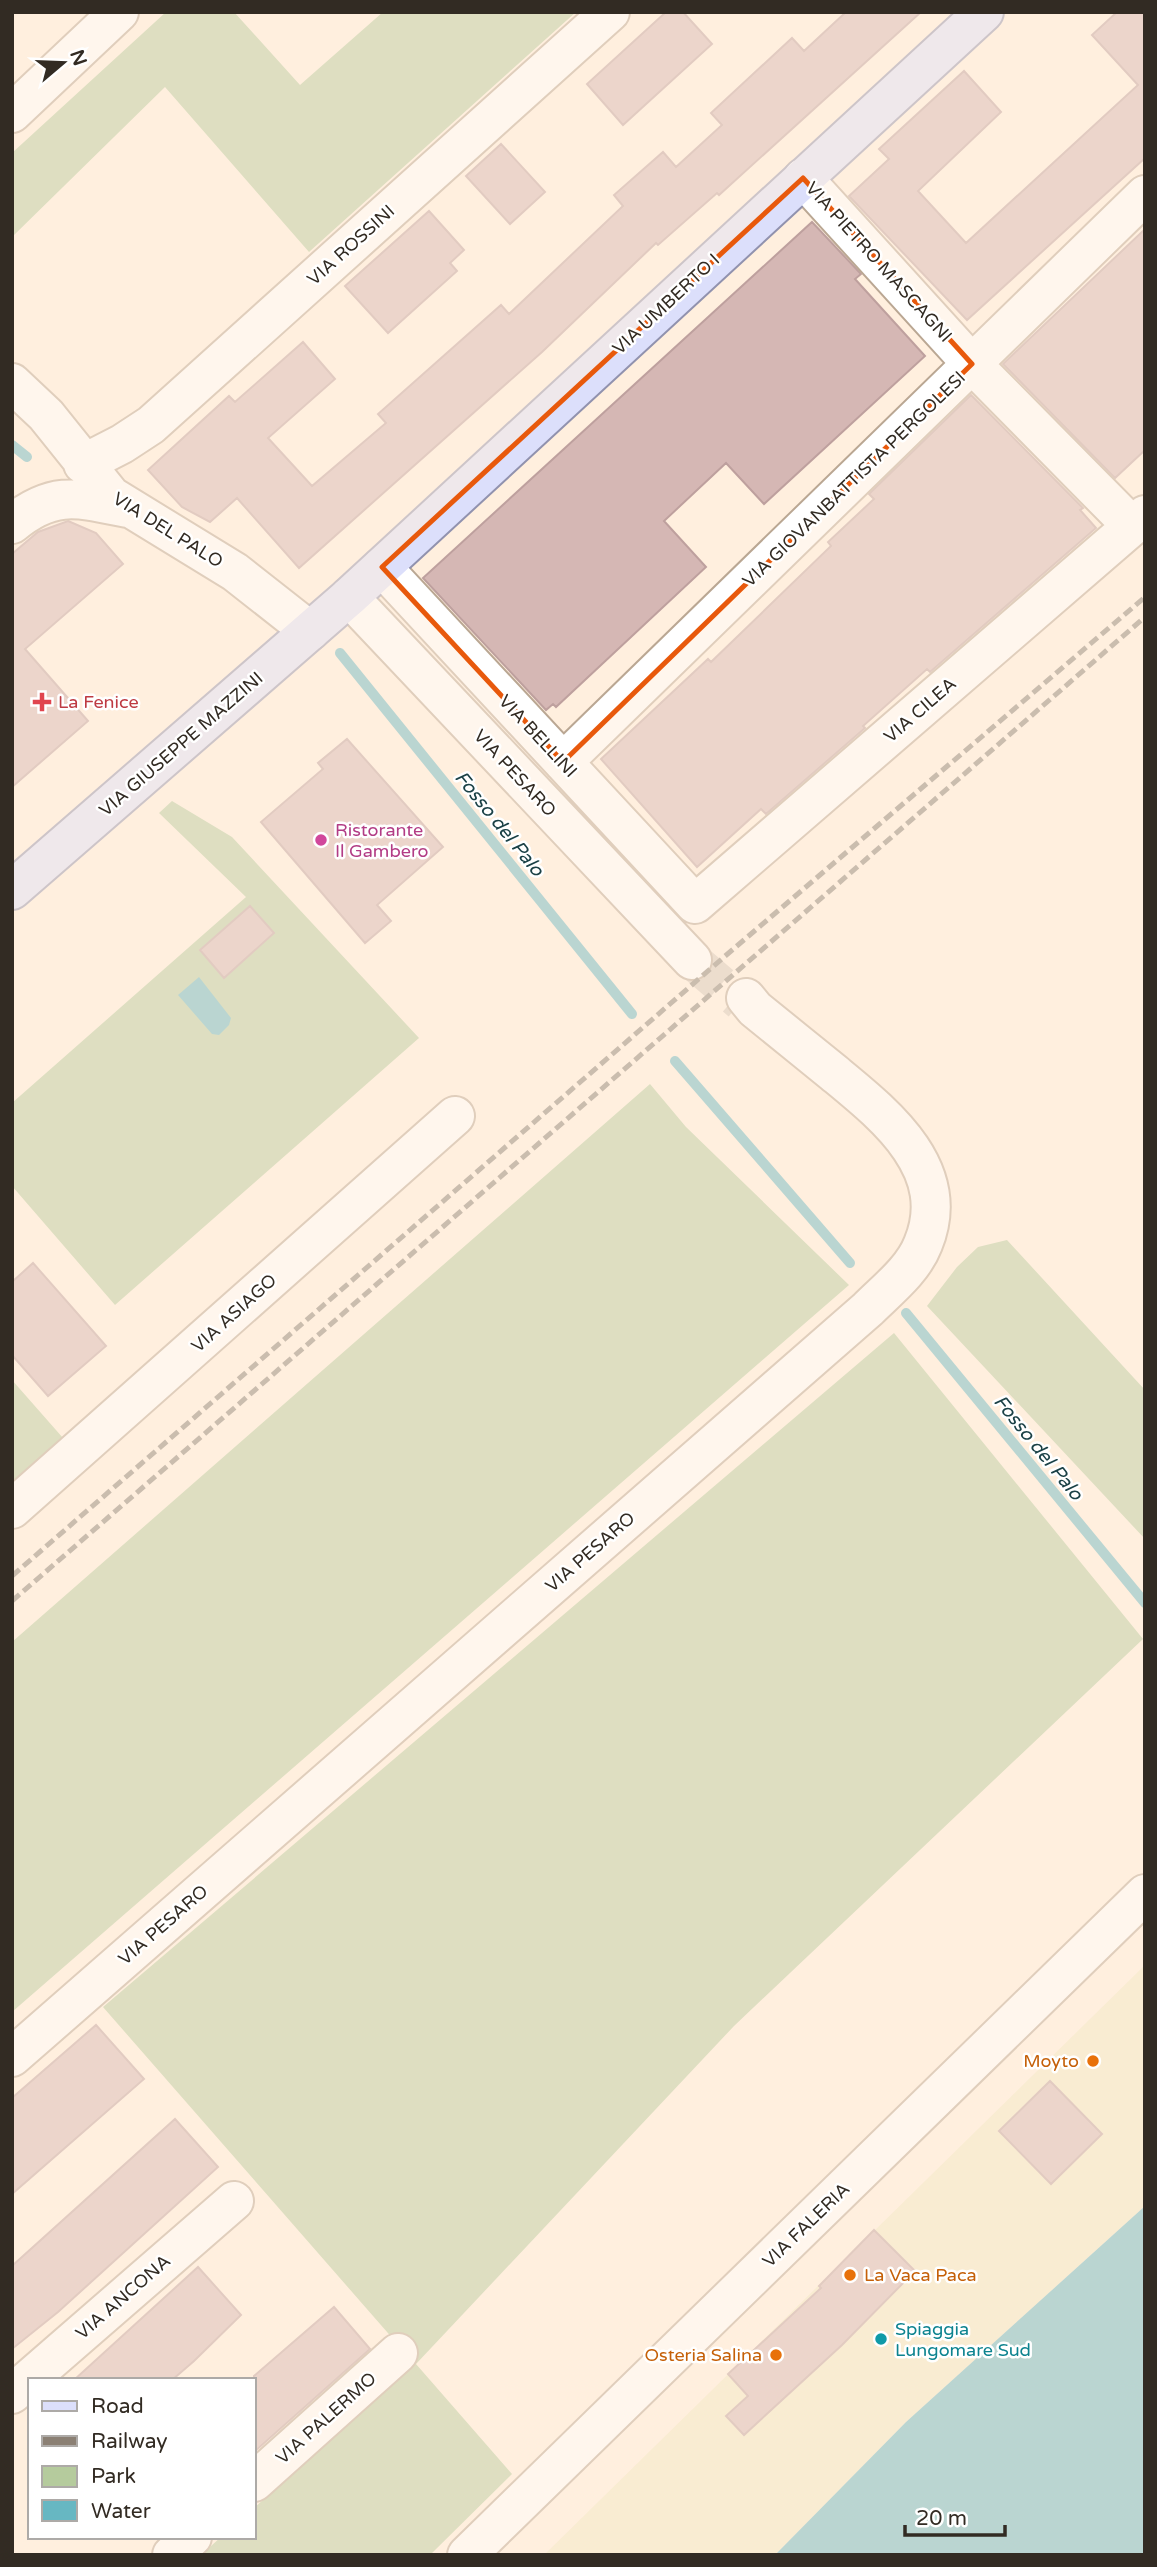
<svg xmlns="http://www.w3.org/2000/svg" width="1157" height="2567" font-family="'Varela Round',sans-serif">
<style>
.green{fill:#b5cb9d}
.sand{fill:#f2e8c3}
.water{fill:#67b7c2}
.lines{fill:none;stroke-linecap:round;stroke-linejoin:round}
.stream{stroke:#67b7c2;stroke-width:10}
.building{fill:#d5b7b4;stroke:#bea09e;stroke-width:2}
.minor-tunnel{stroke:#d6c8b9;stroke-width:38;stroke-dasharray:38 19;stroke-linecap:butt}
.minor-casing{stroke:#baa793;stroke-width:42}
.major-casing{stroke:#9192ae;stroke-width:42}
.minor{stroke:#fff;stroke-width:38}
.major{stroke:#dcdffb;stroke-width:38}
.rail{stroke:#8b8074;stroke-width:5;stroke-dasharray:10 5;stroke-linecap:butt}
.marked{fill:none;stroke:#e8590c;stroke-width:5;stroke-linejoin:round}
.health-dot{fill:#e0444e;stroke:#fff;stroke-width:2.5}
.hotel-dot{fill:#d1479c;stroke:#fff;stroke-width:2.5}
.food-dot{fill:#e8710a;stroke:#fff;stroke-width:2.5}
.culture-dot{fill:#0f9aa8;stroke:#fff;stroke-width:2.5}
.labels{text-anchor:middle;stroke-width:5;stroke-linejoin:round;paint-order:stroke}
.street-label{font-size:18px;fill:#322b23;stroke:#fff}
.health-label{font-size:18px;fill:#be3a42;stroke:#fff;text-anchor:start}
.hotel-label{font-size:18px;fill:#b23c85;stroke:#fff;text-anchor:start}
.food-label{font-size:18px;fill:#c56008;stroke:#fff;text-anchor:end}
.culture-label{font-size:18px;fill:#0d838f;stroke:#fff;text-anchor:start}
.water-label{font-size:19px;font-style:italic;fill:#1b4146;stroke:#fff}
</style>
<rect width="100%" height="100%" fill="#ffefde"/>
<path class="green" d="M 166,12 L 234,12 L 300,85 L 383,12 L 576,12 L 309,252 L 165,87 L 12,237 L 12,153 Z
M 172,801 L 232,837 L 419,1038 L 115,1305 L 12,1186 L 12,1103 L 246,897 L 159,813 Z
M 650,1084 L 686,1127 L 849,1285 L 12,2012 L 12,1642 Z
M 1007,1240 L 1145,1390 L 1145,1539 L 927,1306 L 957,1267 L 978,1247 Z
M 894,1333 L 1143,1639 L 734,2026 L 416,2364 L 512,2474 L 430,2555 L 201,2555 L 221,2537 L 254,2537 L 254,2508 L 415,2364 L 103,2007 Z
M 12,1380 L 63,1438 L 12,1482 Z"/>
<path class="sand" d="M 1145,1965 L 1145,2206 L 906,2422 L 775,2555 L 544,2555 Z"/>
<path class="water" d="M 199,977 L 231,1018 L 229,1025 L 219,1035 L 212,1034 L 178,995 Z
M 1145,2206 L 1145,2555 L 775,2555 L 906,2422 Z"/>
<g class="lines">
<path class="stream" d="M 12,445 L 27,457
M 340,653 L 632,1014
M 675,1061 L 850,1263
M 906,1313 L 1145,1603"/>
</g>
<path class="building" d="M 666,12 L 683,12 L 712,44 L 623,125 L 587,84 Z
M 846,12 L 921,12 L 719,195 L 717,193 L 658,245 L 656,243 L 542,352 L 299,568 L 237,498 L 210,522 L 182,507 L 148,470 L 229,396 L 235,402 L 303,342 L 335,379 L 268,438 L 312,486 L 386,423 L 378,414 L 501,305 L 509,314 L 623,206 L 614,195 L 663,152 L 676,167 L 722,125 L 711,113 L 792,38 L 804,51 Z
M 1117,12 L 1145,12 L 1145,158 L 967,320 L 849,196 L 889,159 L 879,149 L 964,71 L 1001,112 L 918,191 L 966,243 L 1138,85 L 1092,35 Z
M 501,144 L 545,192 L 510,224 L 466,176 Z
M 429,211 L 464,250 L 450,263 L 457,271 L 388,333 L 345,286 Z
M 812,222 L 861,274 L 855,279 L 925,356 L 764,504 L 726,463 L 664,521 L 706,567 L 556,707 L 553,704 L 546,710 L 423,578 Z
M 1145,229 L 1145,450 L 1115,478 L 1003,364 Z
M 971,395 L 1083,508 L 1080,510 L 1096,528 L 930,672 L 927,669 L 863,726 L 865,728 L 766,814 L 761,809 L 697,867 L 601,759 L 708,659 L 711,662 L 831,546 L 828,542 L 874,499 L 869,494 Z
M 68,521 L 96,533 L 123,564 L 25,649 L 88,721 L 12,787 L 12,554 L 38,532 Z
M 347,739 L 443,847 L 377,905 L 391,921 L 365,943 L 261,822 L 323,769 L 318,763 Z
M 250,906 L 274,933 L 224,978 L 200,950 Z
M 33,1263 L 106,1346 L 48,1396 L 12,1355 L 12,1282 Z
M 96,2025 L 144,2079 L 12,2194 L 12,2098 Z
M 1050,2081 L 1102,2134 L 1051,2184 L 999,2131 Z
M 175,2119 L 218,2167 L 58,2312 L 12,2349 L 12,2266 Z
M 874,2230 L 915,2271 L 842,2345 L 744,2435 L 726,2416 L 748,2396 L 728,2374 L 821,2288 L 819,2286 Z
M 198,2267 L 241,2315 L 194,2361 L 172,2380 L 74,2380 Z
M 334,2307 L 370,2349 L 254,2452 L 254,2376 Z"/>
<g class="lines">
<path class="minor-tunnel" d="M 692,960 L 741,1002"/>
<defs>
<path id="minor" d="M 12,113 L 119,12
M 803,178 L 972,364 L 1132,526
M 12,383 L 46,415 L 111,496 L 235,572 L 310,631
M 83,464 L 122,444 L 151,425 L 610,12
M 12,524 C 53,490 78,498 127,508
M 382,567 L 695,904 L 1145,515
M 349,597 L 692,960
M 563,762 L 1145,195
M 12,1509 L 455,1116
M 12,2057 L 868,1309 C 887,1290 913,1270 923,1244 C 954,1169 885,1115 834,1073 C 808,1052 781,1030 755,1009 L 746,998
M 12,2394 L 234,2201
M 254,2482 L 398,2353
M 172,2555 L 192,2537
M 467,2555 L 1145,1894"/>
<path id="major" d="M 12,890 L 349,597 L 984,12"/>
</defs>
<use href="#minor" class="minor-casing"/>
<use href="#major" class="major-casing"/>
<use href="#minor" class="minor"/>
<use href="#major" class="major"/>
<path class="rail" d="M 12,1576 L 724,957 L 1145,597
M 12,1601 L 1145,617"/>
</g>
<path d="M0 0H1157V2567H0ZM 803,178 L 972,364 L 563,762 L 382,567 Z" fill="#ffefde" fill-opacity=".55" fill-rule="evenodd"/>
<path class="marked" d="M 803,178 L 972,364 L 563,762 L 382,567 Z"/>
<path class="health-dot" d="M38.5 691.5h7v7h7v7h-7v7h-7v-7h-7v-7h7z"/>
<circle class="hotel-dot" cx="321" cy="840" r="7"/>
<g class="food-dot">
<circle cx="1093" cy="2061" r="7"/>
<circle cx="850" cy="2275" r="7"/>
<circle cx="776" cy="2355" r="7"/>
</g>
<circle class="culture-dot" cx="881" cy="2339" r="7"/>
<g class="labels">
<g class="street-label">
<text transform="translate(351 245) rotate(-42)" y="6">VIA ROSSINI</text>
<text transform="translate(879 262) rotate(48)" y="6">VIA PIETRO MASCAGNI</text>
<text transform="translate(666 304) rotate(-43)" y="6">VIA UMBERTO I</text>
<text transform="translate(854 479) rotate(-44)" y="6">VIA GIOVANBATTISTA PERGOLESI</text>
<text transform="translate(168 530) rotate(32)" y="6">VIA DEL PALO</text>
<text transform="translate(920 710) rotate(-41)" y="6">VIA CILEA</text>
<text transform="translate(538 736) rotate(47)" y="6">VIA BELLINI</text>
<text transform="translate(181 744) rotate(-41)" y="6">VIA GIUSEPPE MAZZINI</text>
<text transform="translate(515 773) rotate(47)" y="6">VIA PESARO</text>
<text transform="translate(234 1313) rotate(-42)" y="6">VIA ASIAGO</text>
<text transform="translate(590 1552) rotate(-41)" y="6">VIA PESARO</text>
<text transform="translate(163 1925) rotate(-41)" y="6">VIA PESARO</text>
<text transform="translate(806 2225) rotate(-44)" y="6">VIA FALERIA</text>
<text transform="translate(123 2297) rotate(-41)" y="6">VIA ANCONA</text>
<text transform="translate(326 2418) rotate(-42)" y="6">VIA PALERMO</text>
</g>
<g class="health-label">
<text x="58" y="708">La Fenice</text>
</g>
<g class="hotel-label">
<text x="335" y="836">Ristorante<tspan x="335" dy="21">Il Gambero</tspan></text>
</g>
<g class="food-label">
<text x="1079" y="2067">Moyto</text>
<text x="864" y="2281" text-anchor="start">La Vaca Paca</text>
<text x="762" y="2361">Osteria Salina</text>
</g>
<g class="culture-label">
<text x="895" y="2335">Spiaggia<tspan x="895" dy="21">Lungomare Sud</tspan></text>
</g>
<g class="water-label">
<text transform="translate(500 823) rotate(51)" y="7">Fosso del Palo</text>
<text transform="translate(1039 1447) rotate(51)" y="7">Fosso del Palo</text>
</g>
</g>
<rect width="1157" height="2567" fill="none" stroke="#322b23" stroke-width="28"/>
<rect x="28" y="2378" width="228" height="161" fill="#ffffff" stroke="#adaaa7" stroke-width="2"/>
<rect x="42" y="2401" width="35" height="10" fill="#dcdffb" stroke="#adaaa7" stroke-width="2"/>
<text x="91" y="2413" font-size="21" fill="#322b23">Road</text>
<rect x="42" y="2436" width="35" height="10" fill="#8b8074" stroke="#adaaa7" stroke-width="2"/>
<text x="91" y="2448" font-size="21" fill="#322b23">Railway</text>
<rect x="42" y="2466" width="35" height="21" fill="#b5cb9d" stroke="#adaaa7" stroke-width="2"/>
<text x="91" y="2483" font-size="21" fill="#322b23">Park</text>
<rect x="42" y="2500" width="35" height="21" fill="#67b7c2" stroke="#adaaa7" stroke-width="2"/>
<text x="91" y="2518" font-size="21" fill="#322b23">Water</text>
<g transform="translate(63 63) rotate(71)" stroke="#ffffff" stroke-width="5" paint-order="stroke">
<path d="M0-5L12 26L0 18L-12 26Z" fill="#322b23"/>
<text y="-10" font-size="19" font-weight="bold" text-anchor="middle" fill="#322b23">N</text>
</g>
<path d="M905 2525v10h100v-10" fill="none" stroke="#322b23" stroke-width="3.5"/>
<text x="916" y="2525" font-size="21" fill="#322b23" stroke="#ffffff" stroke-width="5" paint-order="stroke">20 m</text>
</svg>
